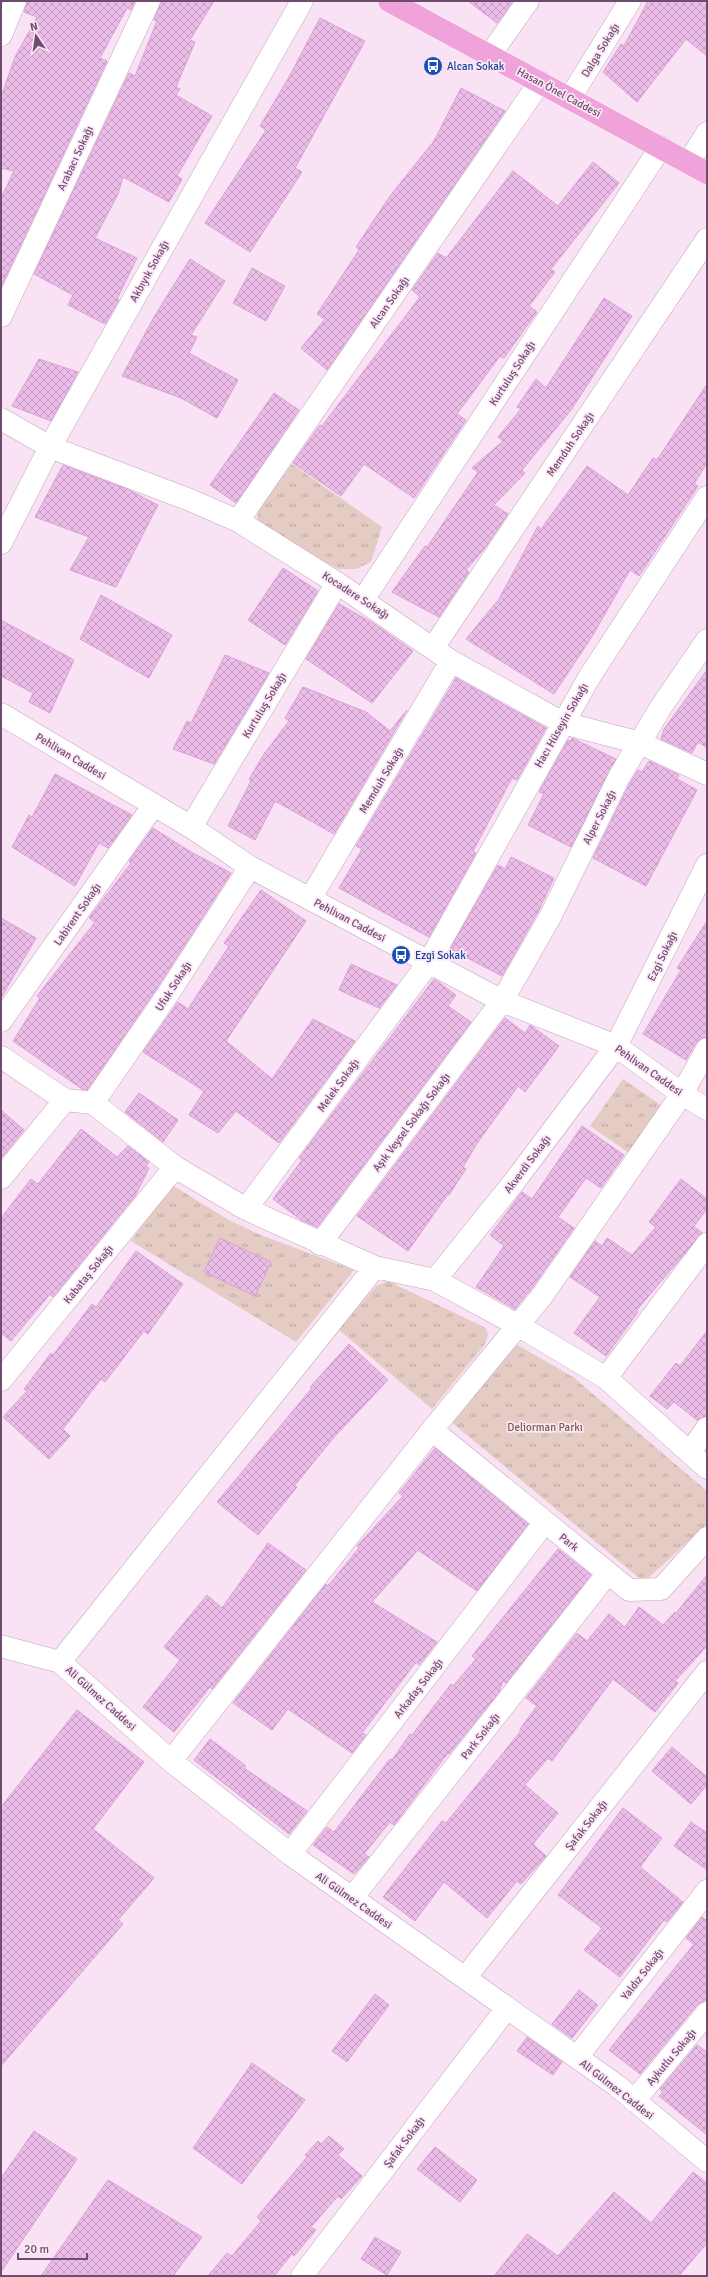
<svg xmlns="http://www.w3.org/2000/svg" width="708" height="2277" font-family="Signika,sans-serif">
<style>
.park{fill:url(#park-tufts)}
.building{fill:url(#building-cross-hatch);stroke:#dba0d9}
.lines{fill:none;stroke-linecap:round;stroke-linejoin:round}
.minor-casing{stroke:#c3a6c0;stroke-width:23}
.major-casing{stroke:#fff;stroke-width:23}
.minor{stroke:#fff;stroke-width:22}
.major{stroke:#f0a2da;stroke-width:22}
.labels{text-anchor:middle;stroke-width:3.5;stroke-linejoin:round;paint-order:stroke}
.street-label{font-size:11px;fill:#6d4c6d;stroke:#fce8f7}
.transit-label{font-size:11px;fill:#164399;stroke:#fce8f7;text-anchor:start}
.park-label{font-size:11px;fill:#7c5d4b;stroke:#fce8f7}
</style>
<defs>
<pattern id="park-tufts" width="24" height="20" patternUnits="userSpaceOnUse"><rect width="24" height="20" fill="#e4cbc3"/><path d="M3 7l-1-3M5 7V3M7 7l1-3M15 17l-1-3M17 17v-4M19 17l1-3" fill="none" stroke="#bda7a3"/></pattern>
<pattern id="building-cross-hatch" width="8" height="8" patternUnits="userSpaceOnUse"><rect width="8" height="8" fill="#ebbde8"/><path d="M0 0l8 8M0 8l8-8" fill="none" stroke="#c39cc0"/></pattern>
</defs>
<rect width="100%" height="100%" fill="#f9e2f3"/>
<path class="park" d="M 292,464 L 382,527 L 371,562 L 356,569 L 338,569 L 257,523 L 258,510 Z
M 623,1079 L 665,1108 L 632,1155 L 590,1126 Z
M 172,1185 L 227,1219 L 258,1234 L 354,1270 L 296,1342 L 131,1241 Z
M 388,1281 L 486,1328 L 488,1335 L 485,1344 L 432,1409 L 339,1330 L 376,1286 Z
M 514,1343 L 573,1377 L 707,1491 L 707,1524 L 644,1582 L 450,1421 Z"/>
<path class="building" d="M 27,1 L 135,1 L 131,10 L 127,8 L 100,58 L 107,61 L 1,287 L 1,198 L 14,171 L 1,168 L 1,97 L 15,57 L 37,17 L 24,12 Z
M 161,1 L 214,1 L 190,40 L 195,42 L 176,87 L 180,89 L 176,95 L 212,116 L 177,176 L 182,179 L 169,202 L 123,177 L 118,194 L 95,238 L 137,258 L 117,299 L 119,300 L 105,324 L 68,305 L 73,295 L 34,274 L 129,73 L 135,76 L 157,21 L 154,20 Z
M 468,1 L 513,1 L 497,23 Z
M 648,1 L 707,1 L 707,56 L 686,39 L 637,102 L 603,72 L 621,44 L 624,46 Z
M 320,18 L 365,41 L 295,168 L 302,172 L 250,252 L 205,223 L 266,130 L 260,126 L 289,77 Z
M 461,88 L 505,111 L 327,370 L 301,348 L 325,319 L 317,314 L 359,250 L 356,247 L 390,196 L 434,141 Z
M 593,162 L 619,183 L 551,269 L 555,272 L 529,306 L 537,312 L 504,358 L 500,356 L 457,414 L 466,420 L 414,498 L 364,464 L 341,496 L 293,463 L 320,425 L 322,426 L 420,297 L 412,290 L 438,253 L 446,258 L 513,171 L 558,206 Z
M 190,259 L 225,281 L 191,335 L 197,337 L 189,353 L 238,380 L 217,418 L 181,398 L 122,376 L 154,317 Z
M 252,268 L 285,286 L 266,321 L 233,303 Z
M 604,298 L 632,316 L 571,410 L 522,470 L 525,473 L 494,505 L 508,514 L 485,548 L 466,570 L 469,572 L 439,617 L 392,592 L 425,546 L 427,547 L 478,472 L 472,468 L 503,441 L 498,437 L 521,409 L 517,407 L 536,379 L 546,388 Z
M 39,359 L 78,372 L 51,421 L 12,406 Z
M 707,384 L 707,463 L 694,484 L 698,486 L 639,576 L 630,570 L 593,635 L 554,694 L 466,639 L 499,599 L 538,526 L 541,529 L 587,466 L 628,495 L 653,458 L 657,460 Z
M 274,393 L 299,410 L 236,503 L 210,485 Z
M 63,465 L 127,489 L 158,505 L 116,587 L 70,570 L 89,537 L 35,517 Z
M 283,568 L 318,591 L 285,645 L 248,620 Z
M 101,595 L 172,635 L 149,678 L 80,639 Z
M 339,604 L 373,623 L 413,651 L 372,703 L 306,659 Z
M 1,620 L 74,660 L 50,713 L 29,702 L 33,693 L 1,676 Z
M 225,655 L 269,673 L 214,764 L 173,749 L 187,721 L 191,723 Z
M 707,670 L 707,748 L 698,742 L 692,753 L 661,739 L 664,729 Z
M 456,678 L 546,728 L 517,780 L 512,778 L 473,851 L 476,853 L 429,937 L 339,888 L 362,849 L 356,846 Z
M 303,687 L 366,712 L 390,731 L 407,710 L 334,834 L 275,801 L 255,840 L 228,826 L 251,781 L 249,779 L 264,754 L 289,721 L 285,718 Z
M 572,738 L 616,759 L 571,847 L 528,825 L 544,794 L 539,792 L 568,740 L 571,741 Z
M 649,761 L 679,775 L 677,779 L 697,790 L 646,886 L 593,858 L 630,783 L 638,770 L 642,772 Z
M 55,774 L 132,815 L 108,848 L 99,843 L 75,886 L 12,847 L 29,815 L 32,817 Z
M 153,828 L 191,852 L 231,873 L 157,988 L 87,1090 L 82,1089 L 13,1041 L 40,998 L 37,996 L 95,922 L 89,918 L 131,863 L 129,861 Z
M 511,857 L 554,878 L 538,912 L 502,976 L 450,949 L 498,865 L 505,869 Z
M 261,890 L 306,921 L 226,1041 L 272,1079 L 313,1019 L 355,1041 L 279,1143 L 236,1111 L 218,1133 L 189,1115 L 204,1091 L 143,1052 L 178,1002 L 188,1009 L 229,946 L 224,943 Z
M 1,918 L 36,938 L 1,998 Z
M 707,921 L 707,1037 L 701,1038 L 696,1043 L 686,1060 L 643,1034 L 681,970 L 677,968 Z
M 351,964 L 397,985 L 379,1008 L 339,990 Z
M 434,979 L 456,995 L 448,1006 L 471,1022 L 317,1227 L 301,1220 L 273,1199 L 302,1160 L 299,1158 Z
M 505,1018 L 525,1033 L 530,1025 L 559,1046 L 525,1092 L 518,1086 L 476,1145 L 463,1167 L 466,1169 L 449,1195 L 448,1194 L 408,1251 L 357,1216 Z
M 139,1093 L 178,1120 L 163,1142 L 125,1112 Z
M 1,1110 L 24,1130 L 1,1158 Z
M 582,1126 L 624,1155 L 601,1188 L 586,1178 L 558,1217 L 574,1228 L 532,1288 L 515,1309 L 476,1287 L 504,1246 L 490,1235 L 522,1192 L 532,1199 Z
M 81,1129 L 117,1157 L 128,1146 L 149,1162 L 146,1166 L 149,1168 L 135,1196 L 53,1297 L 50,1294 L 11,1341 L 1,1333 L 1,1218 L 31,1179 L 38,1184 Z
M 681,1179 L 707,1199 L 707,1209 L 694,1226 L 702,1233 L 636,1311 L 638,1312 L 606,1356 L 574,1333 L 600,1297 L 570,1277 L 595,1241 L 602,1246 L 607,1238 L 632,1255 L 656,1227 L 649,1222 Z
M 220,1238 L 271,1262 L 255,1296 L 204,1272 Z
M 136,1251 L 183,1284 L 148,1334 L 144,1331 L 105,1382 L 101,1379 L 63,1429 L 70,1436 L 49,1459 L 3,1417 L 27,1391 L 24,1389 L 51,1353 L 53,1355 L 92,1304 L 96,1307 Z
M 707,1331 L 707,1416 L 697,1420 L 674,1402 L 667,1409 L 650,1396 L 676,1363 L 680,1366 Z
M 349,1344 L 388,1380 L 335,1436 L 295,1485 L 297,1487 L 258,1535 L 217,1502 L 312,1388 L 310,1387 Z
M 435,1448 L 528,1524 L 477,1591 L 418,1550 L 372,1602 L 437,1642 L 419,1665 L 416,1662 L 362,1733 L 366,1735 L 352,1753 L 288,1709 L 272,1730 L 233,1703 L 326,1584 L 328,1586 L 359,1548 L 357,1546 L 403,1496 L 399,1493 Z
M 268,1543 L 306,1570 L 212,1689 L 210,1687 L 174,1732 L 143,1707 L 180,1660 L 164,1647 L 207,1595 L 222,1608 Z
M 558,1549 L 591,1575 L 506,1683 L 503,1681 L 499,1692 L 449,1754 L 448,1753 L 394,1825 L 390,1822 L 364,1854 L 369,1857 L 356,1872 L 354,1874 L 313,1845 L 327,1827 L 334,1832 L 390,1759 L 392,1760 L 410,1734 L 412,1735 L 451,1684 L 453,1686 L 476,1659 L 472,1656 Z
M 707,1575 L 707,1646 L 675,1681 L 678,1683 L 655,1712 L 613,1679 L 552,1761 L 548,1758 L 525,1785 L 558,1813 L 533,1844 L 546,1856 L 521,1884 L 517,1881 L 487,1918 L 444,1882 L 415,1921 L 383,1897 L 442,1821 L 446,1823 L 520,1732 L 520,1729 L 537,1706 L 526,1698 L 577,1633 L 587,1641 L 609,1614 L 625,1627 L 639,1607 L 663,1625 L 675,1612 L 676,1613 Z
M 77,1710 L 144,1762 L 93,1829 L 154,1878 L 118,1920 L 123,1924 L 1,2066 L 1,1807 Z
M 210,1739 L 246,1766 L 244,1768 L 307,1811 L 289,1834 L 194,1760 Z
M 672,1747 L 707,1777 L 707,1785 L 691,1804 L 652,1771 Z
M 623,1808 L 662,1838 L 640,1867 L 683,1902 L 667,1922 L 664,1920 L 620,1977 L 584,1950 L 602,1928 L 558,1895 Z
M 691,1822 L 707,1833 L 707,1870 L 674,1846 Z
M 702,1917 L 707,1921 L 707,1999 L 697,2005 L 640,2074 L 609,2050 L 694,1944 L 686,1938 Z
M 579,1990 L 598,2005 L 572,2038 L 552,2024 Z
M 375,1994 L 389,2005 L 347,2062 L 332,2051 Z
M 527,2037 L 562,2062 L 553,2075 L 517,2051 Z
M 697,2045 L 707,2052 L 707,2135 L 659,2096 L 663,2092 L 660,2089 Z
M 252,2063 L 305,2100 L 242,2184 L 193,2148 Z
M 34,2131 L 77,2159 L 1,2272 L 1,2178 Z
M 329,2136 L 344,2149 L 338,2155 L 362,2176 L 341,2199 L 338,2196 L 311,2227 L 316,2230 L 294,2256 L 292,2254 L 274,2276 L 208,2276 L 227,2253 L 232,2256 L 261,2221 L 257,2217 L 307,2157 L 305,2155 L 318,2141 L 321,2144 Z
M 435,2147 L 477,2180 L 460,2202 L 417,2169 Z
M 693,2172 L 707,2183 L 707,2243 L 679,2276 L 494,2276 L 527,2234 L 558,2256 L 614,2192 L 651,2223 Z
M 108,2180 L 202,2237 L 173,2276 L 41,2276 Z
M 375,2237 L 401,2252 L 387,2275 L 361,2259 Z"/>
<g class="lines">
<defs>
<path id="minor" d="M 1,35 L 15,1
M 490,55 L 528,1
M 570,98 L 630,1
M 689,162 L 707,133
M 1,316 L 149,1
M 1,419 L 50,447 L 190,500 L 238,521 L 337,583 L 451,661 L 563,723 L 640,743 L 707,774
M 238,521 L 540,82
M 1,543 L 50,447 L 302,1
M 363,600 L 661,147
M 433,648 L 707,239
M 1,714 L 191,827 L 250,867 L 502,1001 L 616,1046 L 682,1094 L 707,1109
M 191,827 L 337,583
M 310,899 L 451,661
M 1,1021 L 153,806
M 1,1057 L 65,1100 L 93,1103 L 175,1167 L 246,1209 L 375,1267 L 435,1280 L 519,1326 L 606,1378 L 707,1468
M 93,1103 L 168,994 L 250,867
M 1,1178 L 65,1100
M 246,1209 L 429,962 L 590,676 L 707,497
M 320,1244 L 502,1001 L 550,917 L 619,777 L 661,707 L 707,640
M 435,1280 L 514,1182 L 616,1046 L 707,865
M 606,1378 L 707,1244
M 1,1380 L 175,1167
M 432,1430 L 629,1590 L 661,1589 L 707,1538
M 690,1452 L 707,1428
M 1,1646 L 60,1662 L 171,1761 L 290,1854 L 616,2085 L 707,2161
M 60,1662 L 375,1267
M 171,1761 L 432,1430 L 542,1296 L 682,1094 L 707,1049
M 290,1854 L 545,1522
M 352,1898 L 608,1573
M 465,1978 L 707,1672
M 577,2057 L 707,1891
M 634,2101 L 707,2013
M 302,2276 L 507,2008"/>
<path id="major" d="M 389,1 L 707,173"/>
</defs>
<use href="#minor" class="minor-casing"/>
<use href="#major" class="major-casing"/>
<use href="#minor" class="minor"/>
<use href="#major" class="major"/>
</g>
<defs>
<symbol id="bus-disc" viewBox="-11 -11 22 22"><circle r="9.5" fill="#1a4fb4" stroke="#fce8f7"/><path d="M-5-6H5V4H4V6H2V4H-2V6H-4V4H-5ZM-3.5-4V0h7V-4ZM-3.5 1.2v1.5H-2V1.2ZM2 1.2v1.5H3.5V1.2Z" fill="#fff"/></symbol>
</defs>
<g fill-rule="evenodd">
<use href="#bus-disc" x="422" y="55" width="22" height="22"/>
<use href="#bus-disc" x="390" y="944" width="22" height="22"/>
</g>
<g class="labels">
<g class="street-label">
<text transform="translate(600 50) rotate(-58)" y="4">Dalga Sokağı</text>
<text transform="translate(559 92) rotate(28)" y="4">Hasan Önel Caddesi</text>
<text transform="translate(75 158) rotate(-65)" y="4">Arabacı Sokağı</text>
<text transform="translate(149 271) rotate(-61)" y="4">Akbıyık Sokağı</text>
<text transform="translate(389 302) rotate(-55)" y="4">Alcan Sokağı</text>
<text transform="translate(512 373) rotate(-57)" y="4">Kurtuluş Sokağı</text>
<text transform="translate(570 444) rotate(-56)" y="4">Memduh Sokağı</text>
<text transform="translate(356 595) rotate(33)" y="4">Kocadere Sokağı</text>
<text transform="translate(264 705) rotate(-59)" y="4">Kurtuluş Sokağı</text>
<text transform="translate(561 725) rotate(-60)" y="4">Hacı Hüseyin Sokağı</text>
<text transform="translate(71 756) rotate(31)" y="4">Pehlivan Caddesi</text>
<text transform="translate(381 780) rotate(-59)" y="4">Memduh Sokağı</text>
<text transform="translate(599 817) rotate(-63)" y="4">Alper Sokağı</text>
<text transform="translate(77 914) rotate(-55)" y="4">Labirent Sokağı</text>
<text transform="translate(350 920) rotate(28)" y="4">Pehlivan Caddesi</text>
<text transform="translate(662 956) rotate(-64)" y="4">Ezgi Sokağı</text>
<text transform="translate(173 986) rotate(-57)" y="4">Ufuk Sokağı</text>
<text transform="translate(649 1070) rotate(35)" y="4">Pehlivan Caddesi</text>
<text transform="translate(338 1085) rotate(-54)" y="4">Melek Sokağı</text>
<text transform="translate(411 1122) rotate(-53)" y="4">Aşık Veysel Sokağı Sokağı</text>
<text transform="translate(527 1164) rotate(-53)" y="4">Akverdi Sokağı</text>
<text transform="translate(88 1274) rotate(-51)" y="4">Kabataş Sokağı</text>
<text transform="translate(569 1542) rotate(39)" y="4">Park</text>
<text transform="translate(418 1688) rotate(-52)" y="4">Arkadaş Sokağı</text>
<text transform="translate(101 1698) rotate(42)" y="4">Ali Gülmez Caddesi</text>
<text transform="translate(480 1736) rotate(-52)" y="4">Park Sokağı</text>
<text transform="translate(586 1825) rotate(-52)" y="4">Şafak Sokağı</text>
<text transform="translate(354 1900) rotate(35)" y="4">Ali Gülmez Caddesi</text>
<text transform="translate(642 1974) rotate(-52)" y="4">Yaldız Sokağı</text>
<text transform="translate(671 2057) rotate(-50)" y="4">Aykutlu Sokağı</text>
<text transform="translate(617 2089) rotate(38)" y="4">Ali Gülmez Caddesi</text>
<text transform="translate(404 2142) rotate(-53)" y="4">Şafak Sokağı</text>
</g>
<g class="transit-label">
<text x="447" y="70">Alcan Sokak</text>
<text x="415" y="959">Ezgi Sokak</text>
</g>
<g class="park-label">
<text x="545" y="1431">Deliorman Parkı</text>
</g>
</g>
<rect width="708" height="2277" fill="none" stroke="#6d4c6d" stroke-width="4"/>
<g transform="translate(36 36) rotate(347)" stroke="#fce8f7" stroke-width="3" paint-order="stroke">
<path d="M0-3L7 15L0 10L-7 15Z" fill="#6d4c6d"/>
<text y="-6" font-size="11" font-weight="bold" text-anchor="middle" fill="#6d4c6d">N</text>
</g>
<path d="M18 2253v6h69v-6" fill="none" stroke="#6d4c6d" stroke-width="2"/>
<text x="24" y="2253" font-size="12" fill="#6d4c6d" stroke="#fce8f7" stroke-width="3" paint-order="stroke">20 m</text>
</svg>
